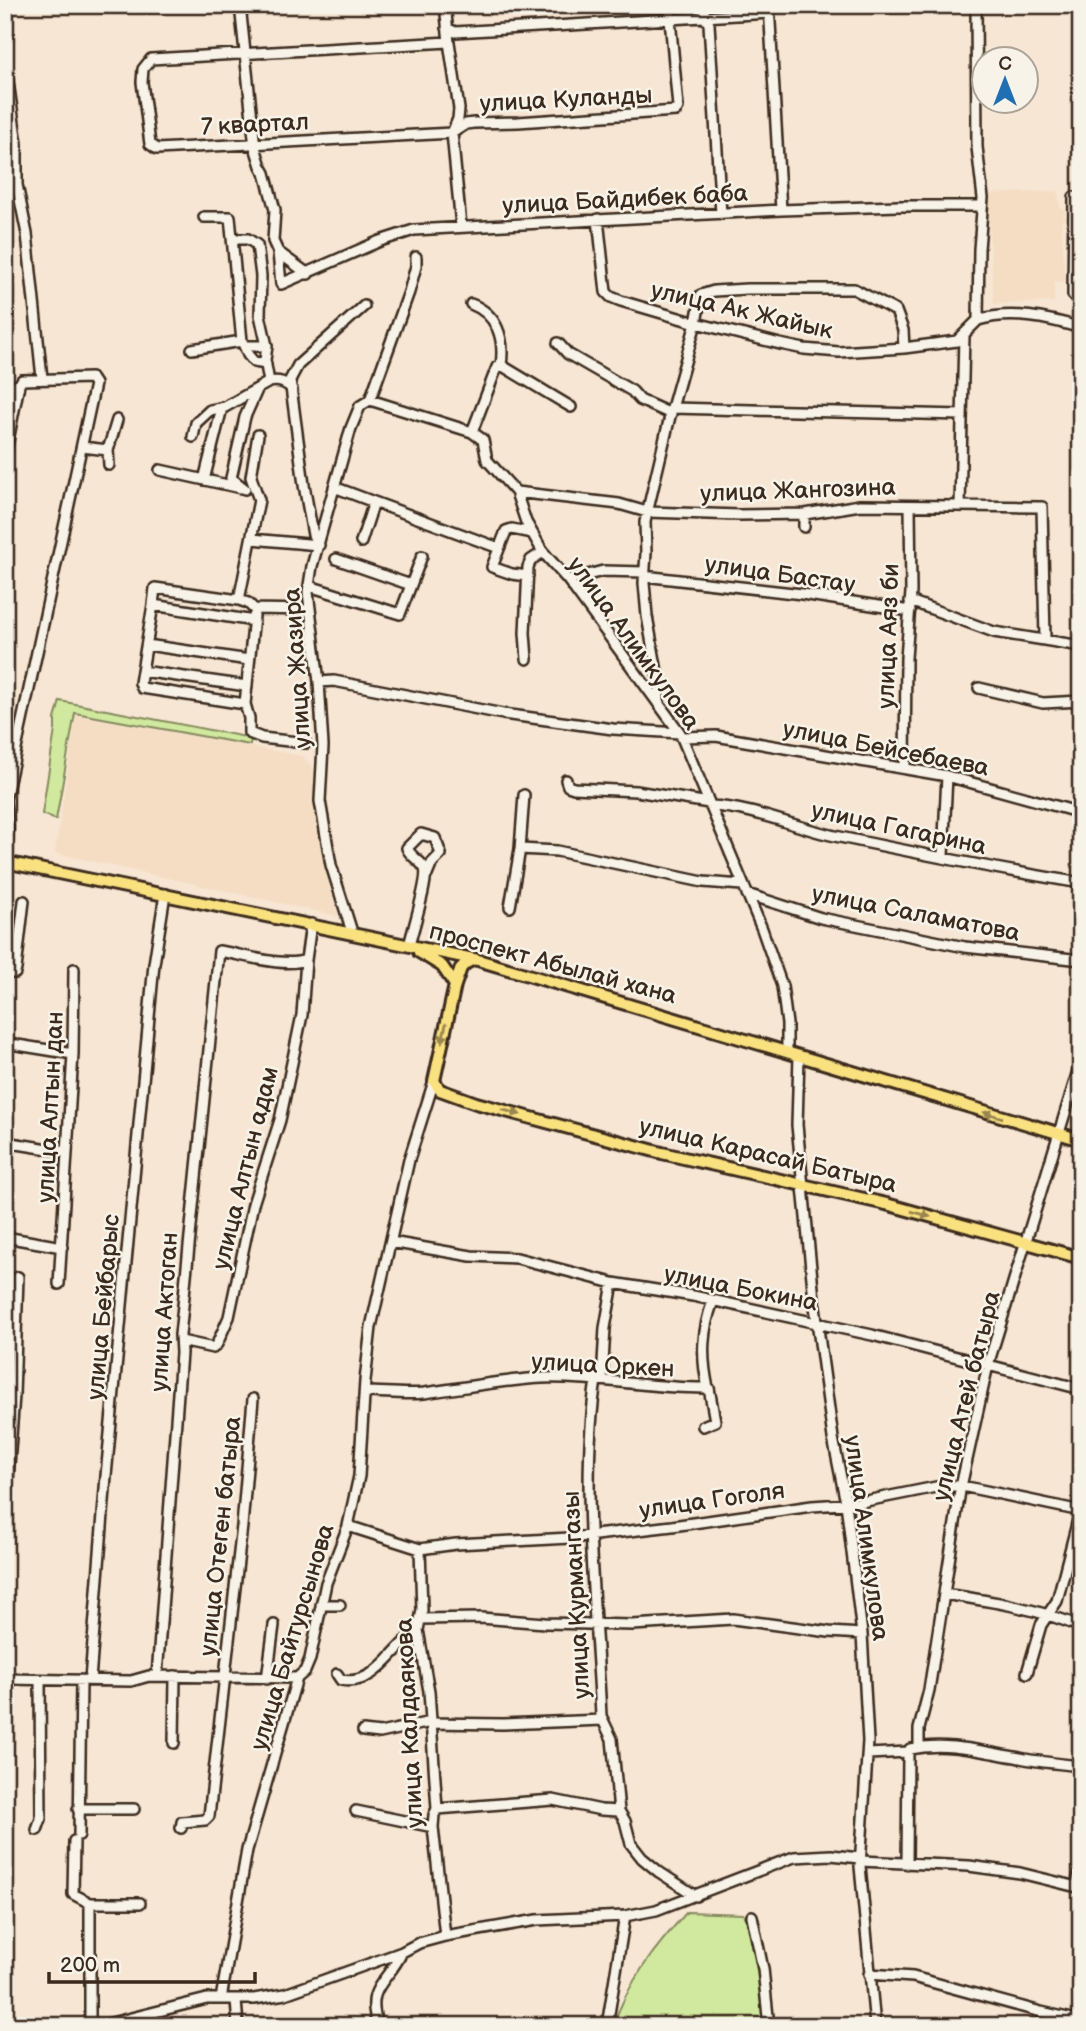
<svg xmlns="http://www.w3.org/2000/svg" width="1086" height="2031" font-family="'Balsamiq Sans',sans-serif">
<style>
.built{fill:#f5ddc4}
.green{fill:#d0e99e;stroke:#868a5e;stroke-width:2}
.lines{fill:none;stroke-linecap:round;stroke-linejoin:round}
.minor-casing{stroke:#3b2a1e;stroke-width:14}
.major-casing{stroke:#3b2a1e;stroke-width:16}
.minor{stroke:#f7f3e8;stroke-width:9}
.major{stroke:#fae180;stroke-width:10}
.oneway{fill:#9a864f}
.labels{text-anchor:middle;stroke-width:5;stroke-linejoin:round;paint-order:stroke}
.street-label{font-size:24px;fill:#3b2a1e;stroke:#f7f3e8}
</style>
<rect width="100%" height="100%" fill="#f6e6d3"/>
<filter id="ink" filterUnits="userSpaceOnUse"><feTurbulence type="fractalNoise" baseFrequency=".0143" numOctaves="2"/><feDisplacementMap in="SourceGraphic" scale="14" xChannelSelector="R" yChannelSelector="G"/><feConvolveMatrix kernelMatrix="1 2 1 2 8 2 1 2 1" color-interpolation-filters="sRGB"/></filter>
<g filter="url(#ink)">
<path class="built" d="M 1058,191 L 1060,208 L 1064,209 L 1065,219 L 1061,221 L 1065,281 L 1054,282 L 1054,302 L 994,304 L 987,194 Z
M 76,715 L 302,756 L 312,766 L 322,856 L 338,916 L 55,853 Z"/>
<path class="green" d="M 60,701 L 251,738 L 250,745 L 75,713 L 56,820 L 42,814 L 55,730 L 55,719 Z
M 687,1912 L 743,1914 C 760,1942 763,1993 764,2026 L 613,2026 C 627,1983 657,1945 687,1912 Z"/>
<g class="lines">
<defs>
<path id="minor" d="M 240,5 L 255,147 L 261,166 L 265,173 L 275,210 L 273,241 L 278,252 L 281,284 L 380,241 L 414,230 L 781,210 L 898,206 L 982,206
M 445,5 L 449,42 L 151,59 L 143,69 L 142,82 L 150,144 L 157,149 L 452,133 L 466,124 L 474,123 L 518,122 L 676,111 L 678,107 L 670,19
M 669,5 L 671,19
M 703,5 L 705,17 L 709,24 L 721,214
M 769,5 L 781,210
M 976,5 L 977,147 L 983,198 L 979,249 L 978,320
M 890,7 L 956,5
M 447,28 L 455,32 L 770,13
M 449,42 L 459,109 L 458,119 L 452,133 L 461,226
M 5,61 L 17,144 L 17,185 L 27,234 L 42,378
M 5,157 L 14,177
M 1074,197 L 1073,295 L 1081,302
M 204,217 L 230,217 L 242,341 L 248,355 L 254,362 L 266,364
M 598,219 L 606,292 L 611,297 L 621,301 L 696,323 L 780,344 L 804,349 L 839,352 L 904,348 L 957,341 L 978,320
M 233,239 L 248,239 L 257,245 L 261,276 L 260,315 L 267,346 L 265,360 L 269,382
M 278,252 L 308,274
M 471,304 C 497,314 505,338 501,365
M 978,320 C 1011,310 1048,318 1081,328
M 558,343 L 568,354 L 632,391 L 640,400 L 671,414
M 244,346 L 267,346
M 192,349 L 242,341
M 5,388 L 19,385 L 22,380 L 91,378 L 95,384 L 5,800 L 8,826 L 5,860
M 370,400 L 409,292 L 416,266 L 416,257
M 672,408 L 962,415
M 472,432 L 497,367 L 501,365 L 571,407
M 258,435 L 251,477 L 259,500 L 239,600 L 248,603 L 254,609 L 308,610
M 193,437 L 196,423 L 210,410 L 225,407 L 269,382 C 279,380 285,382 292,389
M 82,447 L 108,450 L 117,420
M 108,450 L 109,465
M 5,456 L 19,385
M 160,470 L 241,488
M 204,480 L 222,408
M 334,487 L 374,502 L 361,542
M 245,489 L 231,478 L 245,417 L 257,390
M 516,492 L 619,504 L 647,512 L 739,515 L 805,514 L 860,505 L 1042,507 L 1045,638
M 374,502 L 499,548
M 960,506 L 964,335
M 804,527 L 804,514
M 252,539 L 319,545
M 319,545 L 313,535 L 304,485 L 290,380 L 298,365 L 364,306
M 336,559 L 411,585
M 528,576 L 512,574 L 492,567 L 506,531 L 512,529 L 532,533
M 644,576 L 802,594 L 910,611
M 568,580 L 603,571 L 645,572
M 309,586 L 400,614 L 422,556
M 910,601 L 994,632 L 1081,646
M 153,605 L 155,588 L 239,600
M 254,616 L 245,704 L 249,718 L 249,733 L 262,738 L 306,743
M 147,645 L 249,660
M 527,659 L 525,633 L 528,567 L 531,560 L 543,552
M 142,671 L 247,686
M 319,682 L 334,681 L 503,714 L 613,729 L 680,733
M 979,688 L 1043,703 L 1081,701
M 659,702 L 659,683 L 647,616 L 644,583 L 646,553 L 645,522 L 672,408 L 696,323 L 701,295 L 714,291 L 747,289 L 854,289 L 896,311 L 903,330 L 904,348
M 245,704 L 142,688 L 140,683 L 153,605 L 254,621
M 682,737 L 716,736 L 947,776 L 1081,813
M 905,768 L 906,658 L 911,592 L 910,506
M 566,780 L 568,786 L 574,788 L 636,791 L 709,803
M 710,806 C 751,807 794,827 835,836 C 916,853 999,870 1081,883
M 520,849 L 557,851 L 703,882 L 742,885
M 943,856 L 947,776
M 747,894 L 821,918 L 935,941 L 965,947 L 1081,960
M 510,907 L 520,849 L 524,795
M 352,932 L 331,865 L 320,801 L 323,746 L 319,682 L 308,592 L 312,566 L 351,428 L 360,406 L 370,400 L 472,432 L 483,440 L 487,460 L 516,492 L 526,522 L 543,552 L 568,580 L 680,733 L 762,929 L 782,986 L 787,1024 L 787,1052
M 409,946 C 412,932 429,879 425,869 C 421,860 411,858 407,848 L 421,834 L 435,838 L 441,854 L 432,863 L 427,875
M 5,973 L 15,973 L 16,969 L 24,901
M 5,1043 L 73,1054
M 799,1056 L 797,1125 L 814,1299 L 833,1438 L 846,1503 L 862,1634 L 868,1741 L 860,1866 L 875,2026
M 5,1142 L 67,1152
M 5,1237 L 62,1247
M 391,1242 L 471,1256 L 517,1258 L 613,1283 L 693,1296 L 872,1335 L 1081,1389
M 59,1284 L 73,1054 L 74,969
M 181,1341 L 213,1348 L 217,1344 L 229,1317 L 253,1204 L 280,1120 L 302,1015 L 306,960
M 596,1380 C 580,1487 596,1607 601,1716 L 612,1739 L 619,1811 L 625,1821 L 631,1844 L 642,1858 L 659,1872 L 696,1896
M 602,1380 L 605,1328 L 613,1283
M 708,1388 C 701,1356 702,1331 713,1301
M 365,1392 C 384,1392 405,1395 424,1393 C 463,1388 502,1380 542,1378 C 598,1376 652,1389 709,1388 L 715,1421 L 703,1426
M 5,1520 L 14,1395 L 18,1277
M 348,1526 L 420,1549 L 456,1544 L 570,1538 L 672,1526 L 812,1506 L 856,1503 L 941,1486 L 962,1486 L 1081,1511
M 420,1549 L 422,1610 L 418,1630 L 429,1691 L 437,1809 L 434,1815 L 433,1827 L 445,1936
M 944,1594 C 991,1601 1037,1608 1081,1627
M 321,1605 L 340,1605
M 420,1619 L 481,1618 L 545,1623 L 632,1625 L 733,1619 L 829,1632 L 862,1634
M 1027,1673 L 1041,1625 L 1057,1601 L 1081,1508
M 337,1674 L 341,1680 C 376,1687 393,1647 418,1630
M 157,1676 L 181,1353 L 180,1335 L 219,951 C 244,955 284,968 306,960 L 311,924
M 5,1679 L 131,1681 L 149,1676 L 297,1678
M 267,1679 L 274,1625
M 90,1680 L 106,1476 L 154,964 L 165,894
M 363,1731 L 380,1733 L 426,1723 L 503,1724 L 602,1720
M 174,1743 L 175,1676
M 919,1747 L 919,1729 L 929,1690 L 960,1491 L 988,1365 L 1081,1061
M 868,1754 L 908,1752 L 910,1749 C 948,1741 983,1752 1020,1758 C 1040,1762 1061,1764 1081,1766
M 78,1809 L 134,1809
M 437,1809 L 553,1800 L 601,1810 L 619,1811
M 356,1811 L 433,1827
M 181,1828 L 182,1822 L 205,1820 L 209,1816 L 242,1526 L 253,1399
M 37,1830 L 41,1819 L 40,1680
M 79,1835 L 81,1681
M 74,1841 L 73,1894 L 90,1903 L 90,2026
M 860,1861 L 969,1866 L 1020,1873 L 1081,1888
M 907,1864 L 908,1752
M 1076,1886 L 1081,1868
M 90,1903 L 140,1903
M 752,1916 L 763,1969 L 769,2026
M 869,1974 L 913,1977 L 1041,2012 L 1081,2021
M 221,1999 L 247,1850 L 297,1678 L 305,1671 L 310,1659 L 326,1583 L 348,1526 L 359,1476 L 365,1381 L 371,1327 L 409,1160 L 434,1081
M 236,2000 L 238,2026
M 99,2026 L 207,1999 L 254,1999 L 285,1994 L 402,1952 L 419,1943 L 445,1936 L 537,1920 L 625,1916 L 656,1910 L 794,1857 L 831,1855 L 860,1858
M 378,2026 C 364,1986 388,1983 402,1952
M 607,2026 L 625,1916"/>
<path id="major" d="M 5,862 L 478,960 L 1081,1140
M 419,952 L 442,966 L 455,985
M 474,959 L 466,963 L 461,968 L 455,985 L 434,1081 L 440,1090 L 476,1103 L 662,1153 L 886,1204 L 1081,1258"/>
</defs>
<use href="#minor" class="minor-casing"/>
<use href="#major" class="major-casing"/>
<use href="#minor" class="minor"/>
<use href="#major" class="major"/>
</g>
<defs><path id="oneway-solid" d="M-6-.8H1V-3.2L6.5 0L1 3.2V.8H-6Z" transform="scale(1.75)"/></defs>
<g class="oneway">
<use href="#oneway-solid" transform="translate(444 1033) rotate(103)"/>
<use href="#oneway-solid" transform="translate(511 1112) rotate(15)"/>
<use href="#oneway-solid" transform="translate(993 1115) rotate(-164)"/>
<use href="#oneway-solid" transform="translate(921 1214) rotate(16)"/>
</g>
</g>
<g class="labels">
<g class="street-label">
<text transform="translate(566 99) rotate(-3)" y="8">улица Куланды</text>
<text transform="translate(255 124) rotate(-3)" y="8">7 квартал</text>
<text transform="translate(625 199) rotate(-3)" y="8">улица Байдибек баба</text>
<text transform="translate(742 310) rotate(13)" y="8">улица Ак Жайык</text>
<text transform="translate(798 490) rotate(-2)" y="8">улица Жангозина</text>
<text transform="translate(780 574) rotate(8)" y="8">улица Бастау</text>
<text transform="translate(888 636) rotate(-88)" y="8">улица Аяз би</text>
<text transform="translate(634 643) rotate(54)" y="8">улица Алимкулова</text>
<text transform="translate(297 668) rotate(-94)" y="8">улица Жазира</text>
<text transform="translate(886 748) rotate(11)" y="8">улица Бейсебаева</text>
<text transform="translate(899 828) rotate(12)" y="8">улица Гагарина</text>
<text transform="translate(916 913) rotate(11)" y="8">улица Саламатова</text>
<text transform="translate(553 963) rotate(15)" y="8">проспект Абылай хана</text>
<text transform="translate(50 1107) rotate(-87)" y="8">улица Алтын дан</text>
<text transform="translate(768 1155) rotate(13)" y="8">улица Карасай Батыра</text>
<text transform="translate(245 1168) rotate(-76)" y="8">улица Алтын адам</text>
<text transform="translate(741 1288) rotate(11)" y="8">улица Бокина</text>
<text transform="translate(103 1307) rotate(-85)" y="8">улица Бейбарыс</text>
<text transform="translate(164 1312) rotate(-86)" y="8">улица Актоган</text>
<text transform="translate(603 1365) rotate(3)" y="8">улица Оркен</text>
<text transform="translate(966 1396) rotate(-76)" y="8">улица Атей батыра</text>
<text transform="translate(712 1500) rotate(-8)" y="8">улица Гоголя</text>
<text transform="translate(220 1536) rotate(-84)" y="8">улица Отеген батыра</text>
<text transform="translate(867 1538) rotate(82)" y="8">улица Алимкулова</text>
<text transform="translate(576 1595) rotate(-93)" y="8">улица Курмангазы</text>
<text transform="translate(292 1637) rotate(-73)" y="8">улица Байтурсынова</text>
<text transform="translate(409 1723) rotate(-93)" y="8">улица Калдаякова</text>
</g>
</g>
<rect width="1086" height="2031" fill="none" stroke="#f7f3e8" stroke-width="28"/>
<rect x="14" y="14" width="1058" height="2003" fill="none" stroke="#3b2a1e" stroke-width="2.5" filter="url(#ink)"/>
<g transform="translate(1005 80)"><circle r="33" fill="#f7f3e8" stroke="#aca397" stroke-width="2"/>
<path d="M0-5L12 26L0 18L-12 26Z" fill="#1f6fb2"/>
<text y="-10" font-size="19" font-weight="bold" text-anchor="middle" fill="#3b2a1e">С</text>
</g>
<path d="M49 1972v10h206v-10" fill="none" stroke="#3b2a1e" stroke-width="3.5"/>
<text x="60" y="1972" font-size="21" fill="#3b2a1e" stroke="#f7f3e8" stroke-width="5" paint-order="stroke">200 m</text>
</svg>
